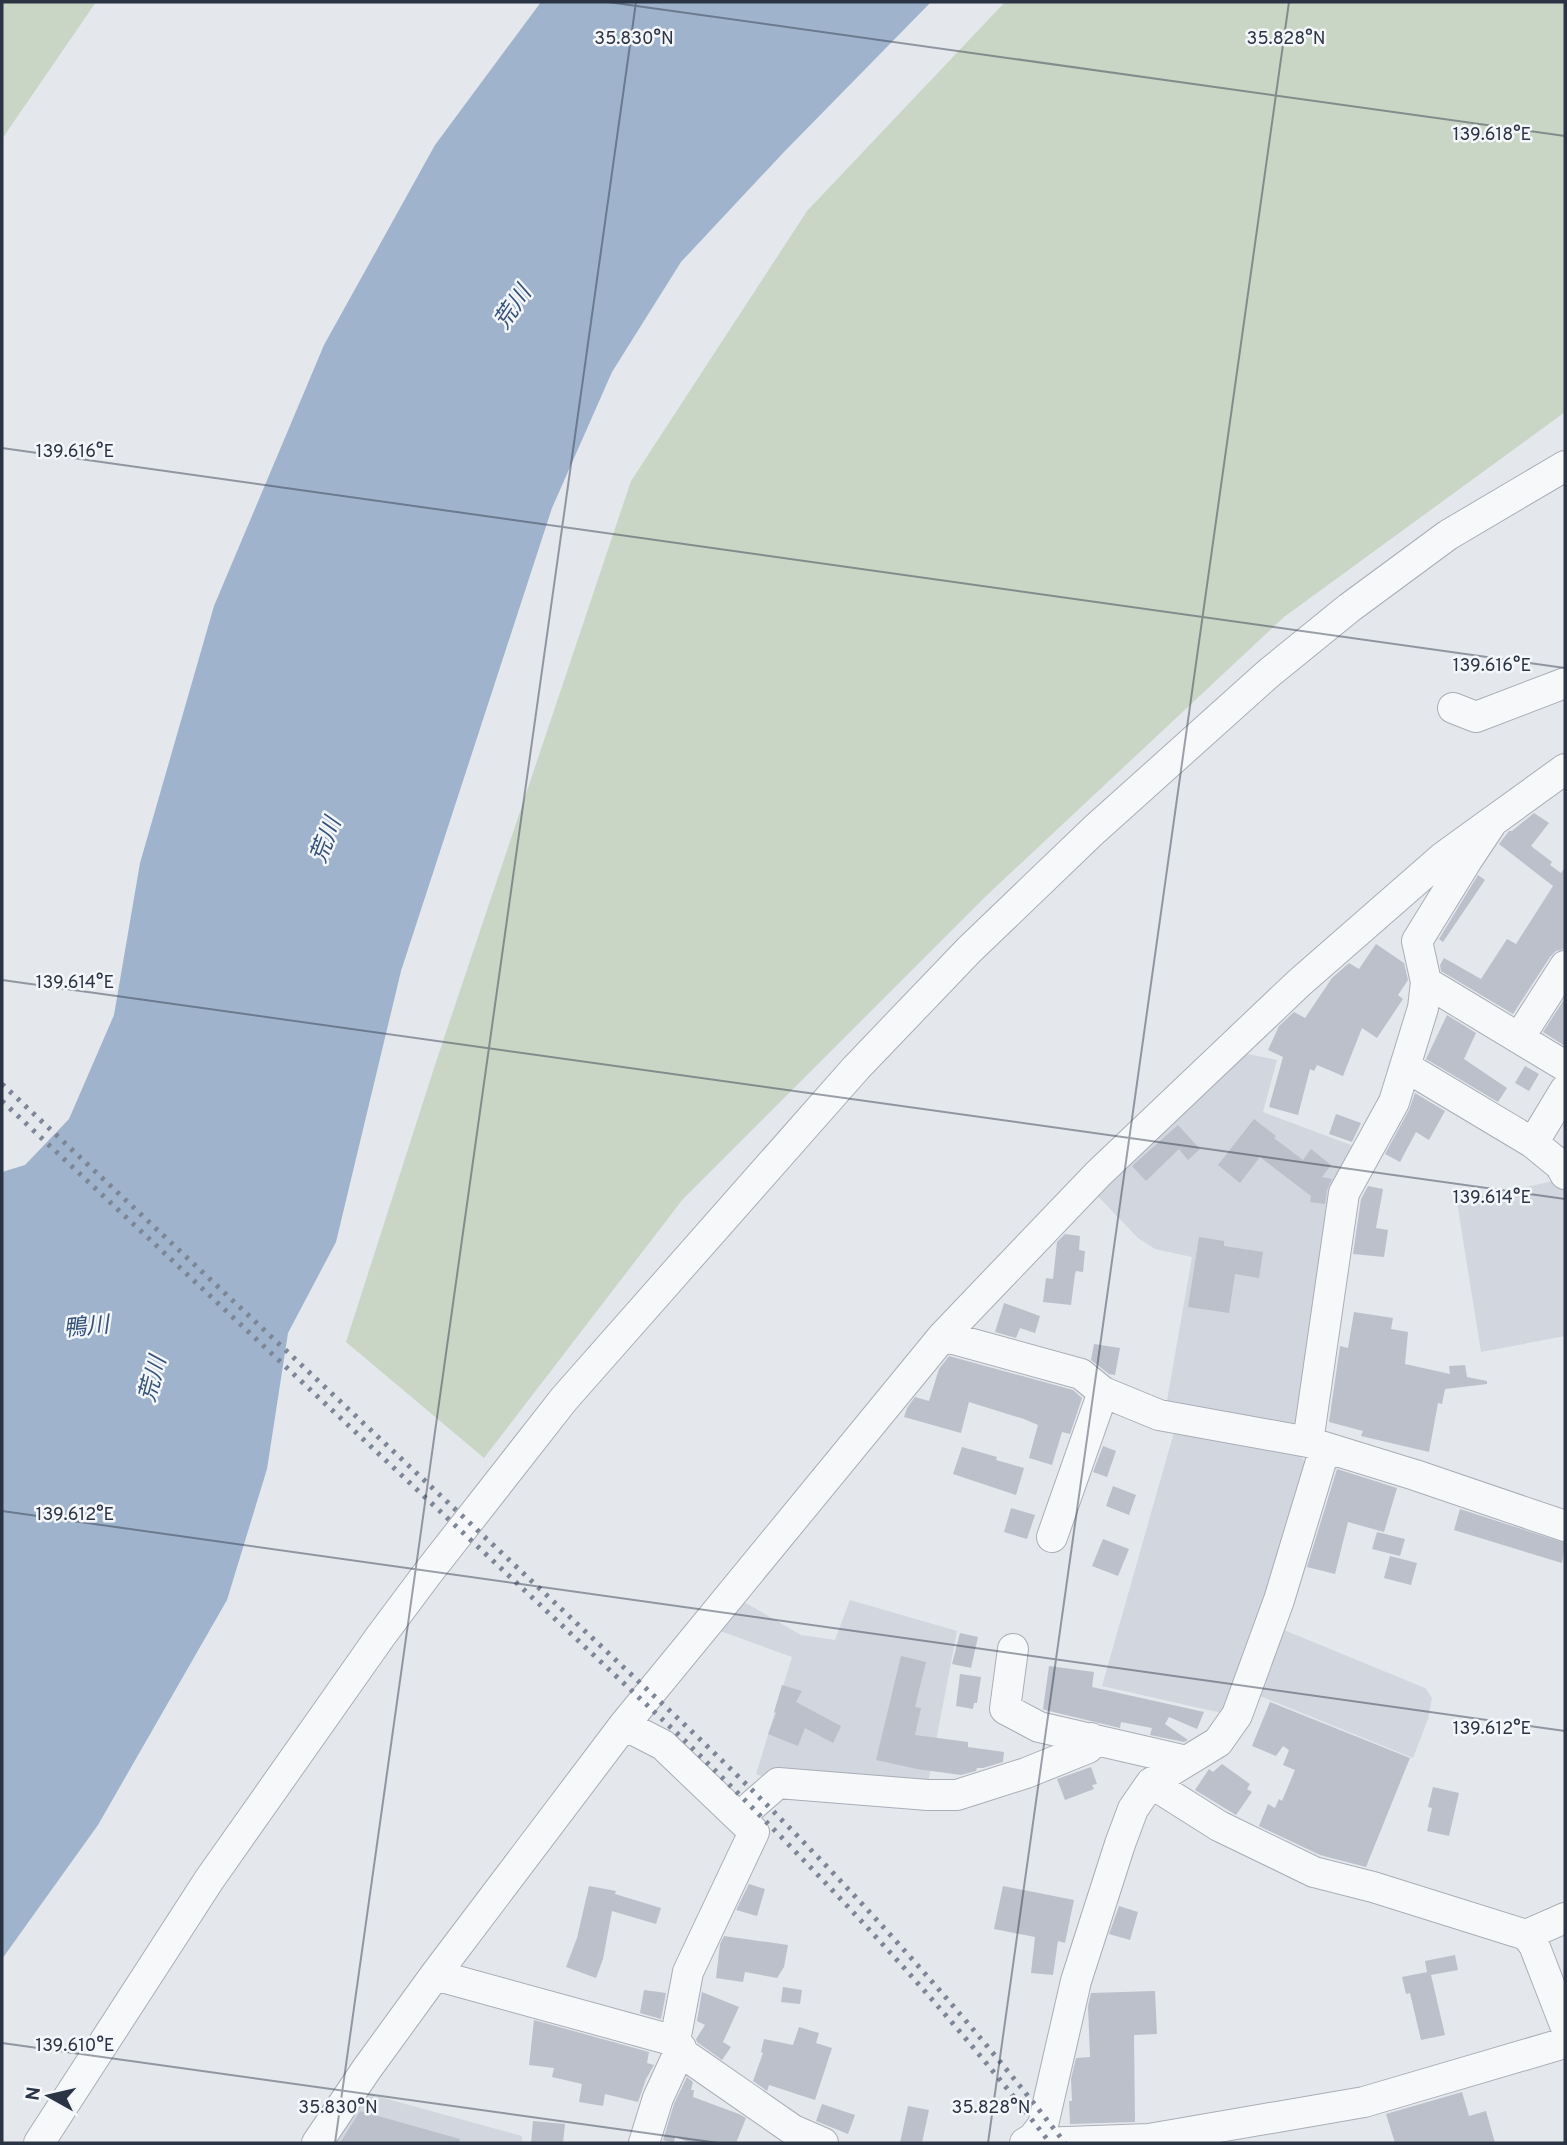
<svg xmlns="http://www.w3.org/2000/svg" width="1567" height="2145" font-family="Overpass,'Noto Sans JP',sans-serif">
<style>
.built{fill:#d2d6de}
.green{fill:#c9d6c5}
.water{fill:#9fb4cc}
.building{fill:#bbc0ca}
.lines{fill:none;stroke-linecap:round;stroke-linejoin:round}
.minor-casing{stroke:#a9aeb7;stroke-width:32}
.minor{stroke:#f7f8fa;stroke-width:30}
.rail{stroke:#7d8696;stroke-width:5;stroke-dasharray:3.5 7;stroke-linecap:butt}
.ticks{fill:none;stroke:#2b3445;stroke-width:2;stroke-opacity:0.45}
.labels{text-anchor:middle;stroke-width:5;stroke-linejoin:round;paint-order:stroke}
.water-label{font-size:23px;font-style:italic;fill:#34527a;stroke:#f4f6f9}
.ticks-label{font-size:18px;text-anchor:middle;fill:#2b3445;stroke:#f4f6f9;stroke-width:5;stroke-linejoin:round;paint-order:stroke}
</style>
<rect width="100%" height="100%" fill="#e4e7ec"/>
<path class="built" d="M 1239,1052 L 1277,1060 L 1263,1112 L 1359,1148 L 1300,1435 L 1165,1412 L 1192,1257 L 1155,1249 L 1138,1238 L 1092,1190 Z
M 1558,1180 L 1565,1192 L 1565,1336 L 1481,1352 L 1457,1202 Z
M 1176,1425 L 1298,1452 L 1307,1465 L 1226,1714 L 1102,1686 Z
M 737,1598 L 801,1635 L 835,1640 L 850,1600 L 957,1631 L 927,1788 L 767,1778 L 756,1774 L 792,1657 L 712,1628 Z
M 1279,1628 L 1425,1688 L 1432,1698 L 1428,1719 L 1413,1758 L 1255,1694 Z
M 362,2092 L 522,2136 L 522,2143 L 329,2143 Z"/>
<path class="green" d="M 2,2 L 96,2 L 2,139 Z
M 1005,2 L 1565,2 L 1565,412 L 1284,617 L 986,896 L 683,1199 L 484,1458 L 346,1342 L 435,1065 L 631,481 L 807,211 Z"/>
<path class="water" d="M 541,2 L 931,2 L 784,152 L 681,262 L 612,372 L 552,508 L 401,971 L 336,1242 L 288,1333 L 267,1469 L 227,1600 L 98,1825 L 2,1959 L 2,1172 L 25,1165 L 69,1119 L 114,1015 L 140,863 L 214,606 L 324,345 L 435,145 Z"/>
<path class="building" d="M 1534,813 L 1549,823 L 1531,846 L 1552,862 L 1550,865 L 1561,873 L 1565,867 L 1565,949 L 1556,951 L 1550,957 L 1513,1014 L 1441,971 L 1440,965 L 1444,958 L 1481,979 L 1507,939 L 1516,944 L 1553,886 L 1499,844 L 1509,831 L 1512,831 Z
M 1478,875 L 1485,880 L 1443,942 L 1439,939 Z
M 1376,944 L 1404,963 L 1408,980 L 1398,995 L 1403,999 L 1377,1038 L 1362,1028 L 1343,1076 L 1317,1065 L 1314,1071 L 1310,1069 L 1298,1115 L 1269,1107 L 1283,1057 L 1268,1050 L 1279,1026 L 1294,1012 L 1305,1018 L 1332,978 L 1349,963 L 1359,969 Z
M 1565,998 L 1565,1046 L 1543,1032 Z
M 1447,1015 L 1476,1033 L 1464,1059 L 1507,1088 L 1498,1102 L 1426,1059 Z
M 1525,1066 L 1539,1074 L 1529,1091 L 1515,1083 Z
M 1415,1093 L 1445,1111 L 1429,1140 L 1416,1132 L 1400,1162 L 1385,1154 L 1409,1110 Z
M 1336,1114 L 1361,1123 L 1352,1142 L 1329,1134 Z
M 1254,1119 L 1276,1136 L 1274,1138 L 1303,1160 L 1311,1149 L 1331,1165 L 1322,1177 L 1332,1179 L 1327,1190 L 1325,1204 L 1310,1202 L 1311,1196 L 1260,1157 L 1240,1183 L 1218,1165 Z
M 1178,1125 L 1200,1149 L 1188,1160 L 1179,1149 L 1146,1181 L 1132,1166 Z
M 1368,1186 L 1383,1189 L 1376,1228 L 1388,1230 L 1384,1257 L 1353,1254 L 1361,1199 Z
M 1065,1234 L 1080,1236 L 1079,1250 L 1085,1251 L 1083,1272 L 1076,1271 L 1075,1274 L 1071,1305 L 1043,1302 L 1046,1278 L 1053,1279 L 1057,1242 Z
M 1199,1237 L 1224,1241 L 1224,1246 L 1263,1252 L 1259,1278 L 1235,1274 L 1229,1313 L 1188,1307 Z
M 1004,1303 L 1040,1316 L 1035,1333 L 1020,1328 L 1016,1338 L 995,1332 Z
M 1354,1312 L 1393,1318 L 1391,1329 L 1408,1332 L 1405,1364 L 1450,1374 L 1449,1366 L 1465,1365 L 1467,1377 L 1487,1381 L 1487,1384 L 1445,1389 L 1442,1404 L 1438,1403 L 1429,1452 L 1361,1436 L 1363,1431 L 1329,1422 L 1340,1346 L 1348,1348 Z
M 1094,1344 L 1120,1348 L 1115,1375 L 1109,1374 L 1091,1360 Z
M 949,1356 L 1073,1390 L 1082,1398 L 1070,1434 L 1062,1432 L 1052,1465 L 1029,1458 L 1038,1425 L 1024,1419 L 969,1402 L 961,1433 L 904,1417 L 907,1408 L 915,1397 L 929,1401 L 939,1369 Z
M 1103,1446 L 1116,1451 L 1107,1477 L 1093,1472 Z
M 962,1447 L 997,1457 L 996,1460 L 1024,1468 L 1016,1495 L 953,1474 Z
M 1337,1469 L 1397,1488 L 1384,1532 L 1348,1522 L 1335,1574 L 1307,1567 Z
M 1113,1486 L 1136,1495 L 1129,1515 L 1106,1506 Z
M 1011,1508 L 1035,1515 L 1027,1539 L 1004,1532 Z
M 1460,1509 L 1565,1543 L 1562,1563 L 1454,1530 Z
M 1377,1532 L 1405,1539 L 1400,1556 L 1372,1549 Z
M 1103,1539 L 1129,1549 L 1118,1576 L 1092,1566 Z
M 1390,1556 L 1417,1563 L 1411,1585 L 1384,1578 Z
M 960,1633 L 978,1637 L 971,1668 L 952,1664 Z
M 901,1656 L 926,1662 L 915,1707 L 921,1708 L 915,1735 L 968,1742 L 968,1747 L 1004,1752 L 1003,1762 L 983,1768 L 977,1768 L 976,1771 L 961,1775 L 917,1769 L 876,1760 Z
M 1049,1666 L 1094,1672 L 1092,1687 L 1204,1712 L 1197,1729 L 1169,1717 L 1165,1724 L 1188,1740 L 1184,1742 L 1150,1735 L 1152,1728 L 1121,1722 L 1120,1728 L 1045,1710 L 1043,1709 Z
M 960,1674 L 981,1677 L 977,1703 L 974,1703 L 973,1709 L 956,1706 Z
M 782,1685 L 802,1691 L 796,1702 L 841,1726 L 833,1743 L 805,1728 L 798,1746 L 768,1734 L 776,1713 L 774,1712 Z
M 1270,1702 L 1410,1758 L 1366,1867 L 1320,1855 L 1259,1826 L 1268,1804 L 1275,1808 L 1279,1799 L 1282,1801 L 1295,1770 L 1283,1765 L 1289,1750 L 1283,1746 L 1276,1756 L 1252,1746 Z
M 1222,1764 L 1250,1784 L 1247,1789 L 1252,1792 L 1236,1815 L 1195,1790 L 1209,1769 L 1213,1772 Z
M 1091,1767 L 1097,1784 L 1092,1785 L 1094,1789 L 1065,1800 L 1057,1779 Z
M 1433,1787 L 1459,1793 L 1449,1836 L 1427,1831 L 1432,1808 L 1428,1807 Z
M 749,1884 L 765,1889 L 757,1916 L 736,1910 Z
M 589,1886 L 616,1891 L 615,1894 L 661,1908 L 656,1924 L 612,1911 L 603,1959 L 596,1978 L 566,1967 L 577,1938 Z
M 1003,1886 L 1074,1900 L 1065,1943 L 1058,1941 L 1053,1975 L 1031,1973 L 1035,1937 L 994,1929 Z
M 1119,1906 L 1138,1912 L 1130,1940 L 1109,1934 Z
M 724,1936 L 788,1945 L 784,1967 L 777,1978 L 745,1972 L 743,1982 L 716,1978 L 720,1944 Z
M 1455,1955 L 1458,1970 L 1431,1975 L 1445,2035 L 1421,2040 L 1410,1993 L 1406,1994 L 1402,1977 L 1427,1972 L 1425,1961 Z
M 783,1987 L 802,1990 L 800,2004 L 781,2002 Z
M 644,1990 L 666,1993 L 661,2019 L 640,2013 Z
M 1155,1991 L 1157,2034 L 1134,2035 L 1135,2122 L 1070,2124 L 1069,2101 L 1072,2101 L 1071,2079 L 1076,2058 L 1090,2057 L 1088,2006 L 1091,1993 Z
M 702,1992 L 739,2007 L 723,2042 L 731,2047 L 722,2060 L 697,2042 L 696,2039 L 705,2025 L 697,2021 Z
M 534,2020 L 649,2052 L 647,2063 L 654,2065 L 646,2079 L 638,2102 L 605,2094 L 603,2106 L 579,2102 L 582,2084 L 552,2077 L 554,2068 L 529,2065 Z
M 799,2027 L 819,2033 L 816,2043 L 832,2048 L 815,2100 L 769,2085 L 767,2091 L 753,2081 L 763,2053 L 761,2052 L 764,2039 L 793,2045 Z
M 687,2077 L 693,2082 L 691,2090 L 694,2090 L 693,2097 L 739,2114 L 746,2118 L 736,2143 L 692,2143 L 675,2137 L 674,2143 L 663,2140 L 674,2104 Z
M 1462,2092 L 1469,2116 L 1486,2111 L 1495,2143 L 1395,2143 L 1386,2114 Z
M 822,2104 L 855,2115 L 848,2134 L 816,2121 Z
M 908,2106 L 929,2110 L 922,2143 L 900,2143 Z
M 360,2111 L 460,2139 L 459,2143 L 340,2143 Z
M 533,2121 L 565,2124 L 563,2143 L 531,2143 Z"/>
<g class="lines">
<defs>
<path id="minor" d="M 1453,708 L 1476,717 L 1565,683
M 1426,982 L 1565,1066
M 1519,1038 L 1565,966
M 1406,1067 L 1533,1143 L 1560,1165 L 1565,1174
M 1533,1143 L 1565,1090
M 943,1336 L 1081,1374 L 1103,1392 L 1159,1415 L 1308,1442 L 1415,1475 L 1565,1526
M 1308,1442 L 1344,1193 L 1394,1102 L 1423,1008 L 1426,982 L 1417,941 L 1467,860 L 1493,821 L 1565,769
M 1052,1537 L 1103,1392
M 1013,1649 L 1005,1709 L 1039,1727 L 1187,1761
M 624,1725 L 663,1745 L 754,1832 L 688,1972 L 675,2041
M 1151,1783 L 1219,1826 L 1314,1872 L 1373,1887 L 1526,1935
M 739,1817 L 778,1783 L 928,1795 L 957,1795 L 1026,1773 L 1088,1748 L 1091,1738
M 1565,1918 L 1526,1935 L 1534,1945 L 1565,2025
M 435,1975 L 675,2041 L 685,2055 L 793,2130 L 823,2143
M 1033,2138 L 1040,2143 L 1149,2139 L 1364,2102 L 1565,2043
M 39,2143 L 209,1880 L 380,1637 L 427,1574 L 564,1399 L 856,1068 L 969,950 L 1094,830 L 1269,673 L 1349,608 L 1448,535 L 1565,466
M 317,2143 L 366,2070 L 435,1975 L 624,1725 L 943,1336 L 1098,1174 L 1299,983 L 1442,858 L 1493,821
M 644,2143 L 658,2098 L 681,2048
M 1025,2143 L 1033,2138 L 1043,2125 L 1076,1981 L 1120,1844 L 1133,1809 L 1151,1783 L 1218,1742 L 1237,1715 L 1279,1600 L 1325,1448"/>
</defs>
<use href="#minor" class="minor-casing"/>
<use href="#minor" class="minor"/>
<path class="rail" d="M 2,1084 L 668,1709 C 811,1843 945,1988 1065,2143
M 2,1101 L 679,1735 C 811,1864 938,1997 1050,2143"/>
</g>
<path class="ticks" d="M 608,2 L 1565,136M 2,448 L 1565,668M 2,980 L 1565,1199M 2,1511 L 1565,1731M 2,2043 L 718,2143M 335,2143 L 636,2M 988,2143 L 1289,2"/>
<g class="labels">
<g class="water-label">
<text transform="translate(512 307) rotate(-56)" y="8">荒川</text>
<text transform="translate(325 840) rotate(-69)" y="8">荒川</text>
<text transform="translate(86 1326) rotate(-6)" y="8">鴨川</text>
<text transform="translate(152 1379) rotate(-75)" y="8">荒川</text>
</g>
</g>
<g class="ticks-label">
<text x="634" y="44">35.830°N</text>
<text x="1286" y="44">35.828°N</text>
<text x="1492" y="140">139.618°E</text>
<text x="75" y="457">139.616°E</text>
<text x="1492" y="671">139.616°E</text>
<text x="75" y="988">139.614°E</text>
<text x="1492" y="1203">139.614°E</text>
<text x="75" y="1520">139.612°E</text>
<text x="1492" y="1734">139.612°E</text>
<text x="75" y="2051">139.610°E</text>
<text x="338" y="2113">35.830°N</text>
<text x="991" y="2113">35.828°N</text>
</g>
<rect width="1567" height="2145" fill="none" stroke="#2b3445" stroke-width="7"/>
<g transform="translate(49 2096) rotate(278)" stroke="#f4f6f9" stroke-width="5" paint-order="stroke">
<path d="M0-5L12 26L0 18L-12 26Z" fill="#2b3445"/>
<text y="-10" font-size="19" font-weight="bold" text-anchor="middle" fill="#2b3445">N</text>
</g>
</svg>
